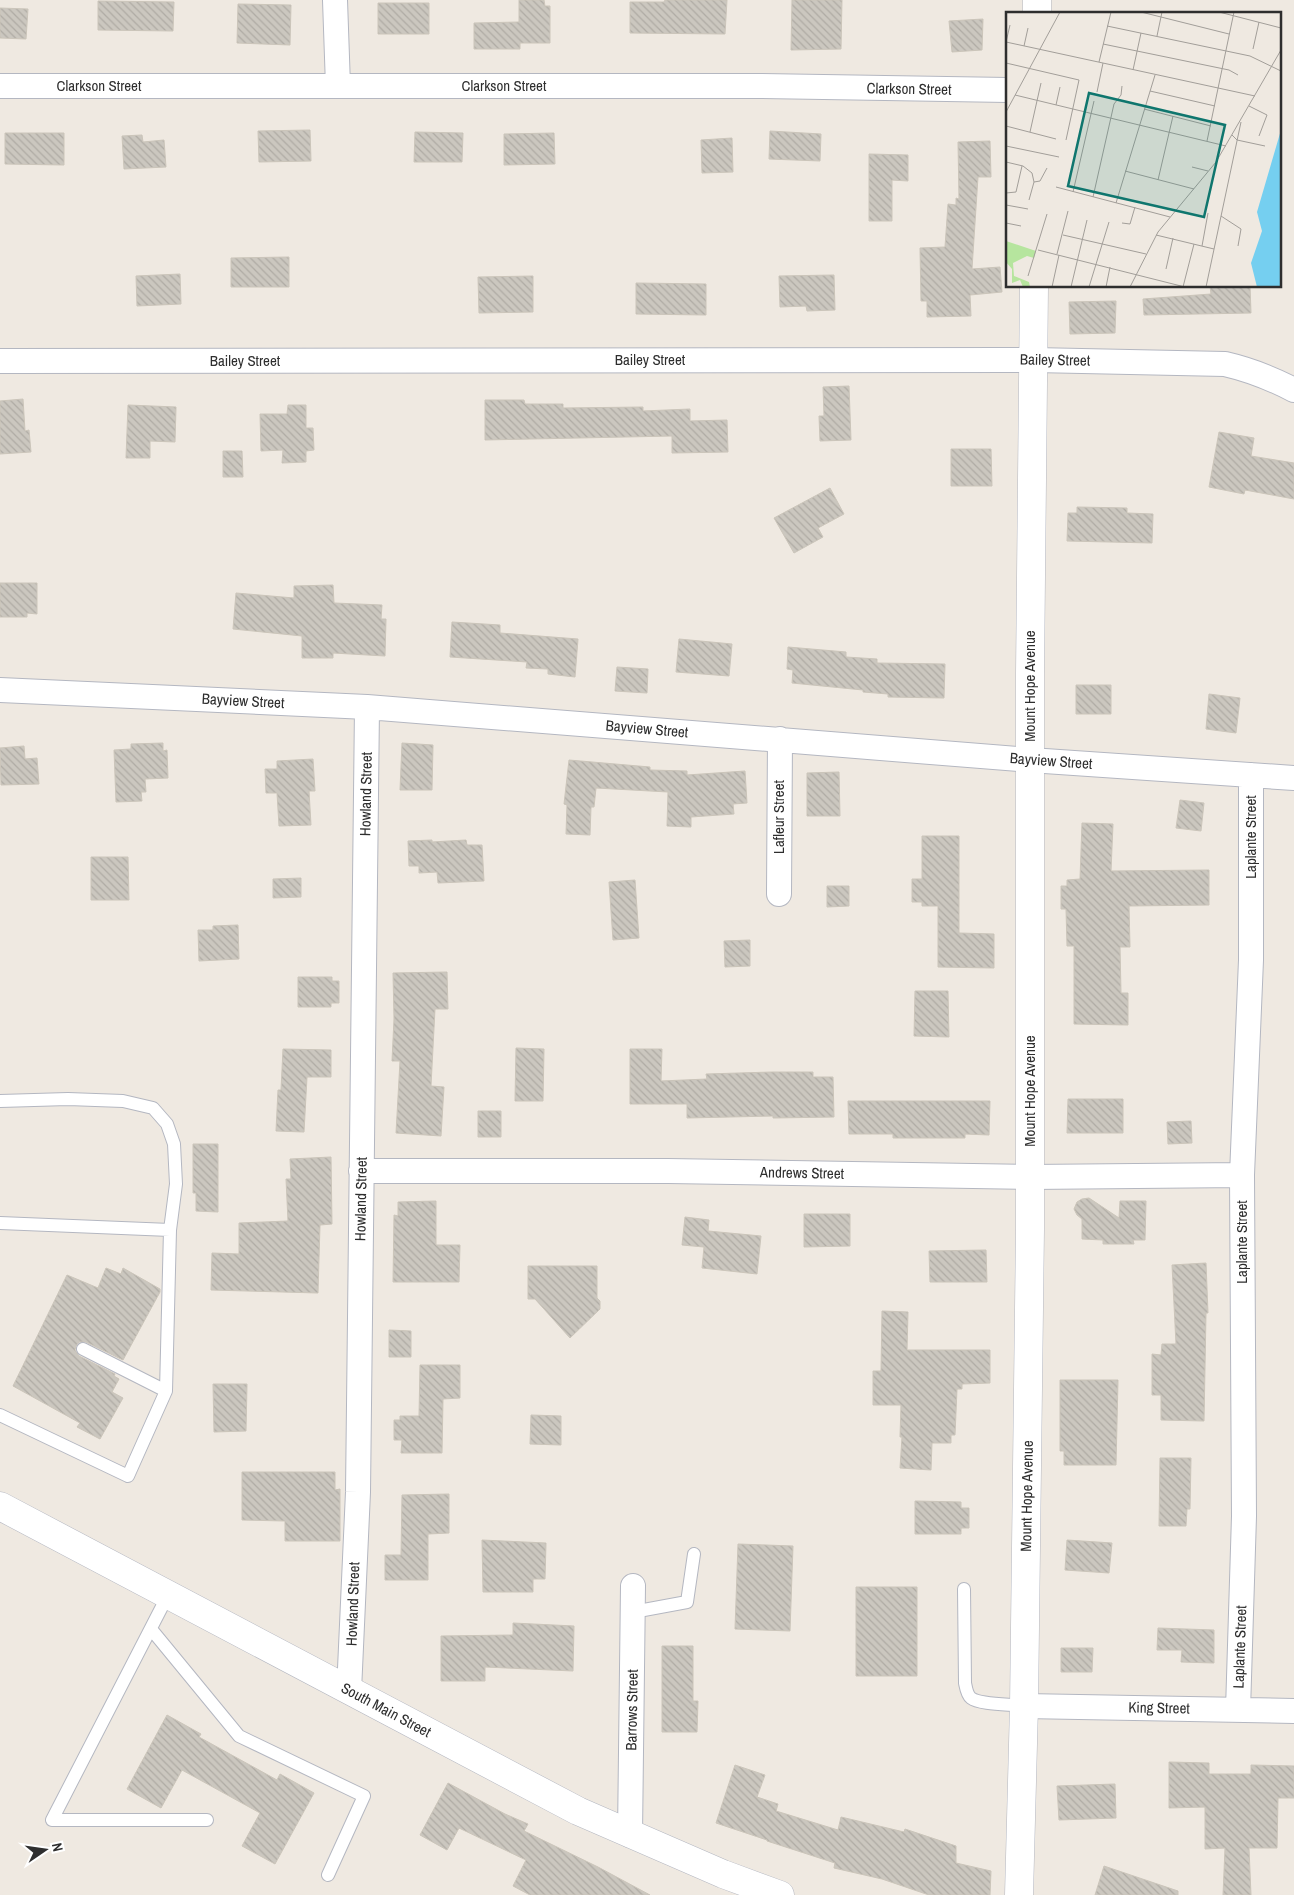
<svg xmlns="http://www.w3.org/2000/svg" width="1294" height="1895" font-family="'Archivo Narrow',sans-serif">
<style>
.building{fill:url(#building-back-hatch);stroke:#cbc5ba}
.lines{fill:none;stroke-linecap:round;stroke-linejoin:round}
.lane-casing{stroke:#b4b7c1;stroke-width:14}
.street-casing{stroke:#b4b7c1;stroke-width:26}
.secondary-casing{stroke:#b4b7c1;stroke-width:29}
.lane{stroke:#fff;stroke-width:12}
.street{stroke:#fff;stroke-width:24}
.secondary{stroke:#fff;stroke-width:28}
.labels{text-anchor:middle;stroke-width:4.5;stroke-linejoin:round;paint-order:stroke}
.street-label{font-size:15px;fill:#2e2e2e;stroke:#fff}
.inset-road{fill:none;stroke:#a29e99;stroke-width:1}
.view{fill:#0f766e;fill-opacity:0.15;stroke:#0f766e;stroke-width:2.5}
.inset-edge{fill:none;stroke:#2e2e2e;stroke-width:2.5}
</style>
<defs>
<pattern id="building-back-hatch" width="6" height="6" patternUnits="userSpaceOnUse" patternTransform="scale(1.25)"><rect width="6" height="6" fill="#cbc7bf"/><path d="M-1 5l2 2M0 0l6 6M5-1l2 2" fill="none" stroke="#afaba4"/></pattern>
</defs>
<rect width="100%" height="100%" fill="#efe9e1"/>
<path class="building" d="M 519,0 L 544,0 L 545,6 L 550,6 L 550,43 L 520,43 L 520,49 L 474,49 L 474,23 L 519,22 Z
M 665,0 L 727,0 L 725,34 L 630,33 L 630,2 L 664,2 Z
M 792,0 L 842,0 L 841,49 L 791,50 Z
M 98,1 L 174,2 L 173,31 L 98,30 Z
M 378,3 L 429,3 L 429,34 L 378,34 Z
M 238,4 L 291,5 L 290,45 L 237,43 Z
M 0,8 L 28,9 L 26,39 L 0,38 Z
M 983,19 L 982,50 L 952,52 L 949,21 Z
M 310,130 L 311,161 L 259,162 L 258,131 Z
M 770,131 L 821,134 L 820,161 L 769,159 Z
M 415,132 L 463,133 L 462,162 L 414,162 Z
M 5,133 L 64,133 L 64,165 L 5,164 Z
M 554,133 L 555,164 L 504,165 L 504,134 Z
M 142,135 L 143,142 L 164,140 L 166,167 L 124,169 L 122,136 Z
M 732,138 L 733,172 L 702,173 L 701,140 Z
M 990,141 L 991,177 L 978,177 L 972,269 L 1000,267 L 1002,292 L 970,295 L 971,316 L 927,317 L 927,301 L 921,301 L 920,248 L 945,247 L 948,204 L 956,205 L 956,198 L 959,199 L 958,142 Z
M 869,154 L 908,155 L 908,181 L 892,180 L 892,221 L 869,221 Z
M 289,257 L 289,287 L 231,287 L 231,258 Z
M 180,274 L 181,304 L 137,306 L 136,276 Z
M 834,275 L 835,310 L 807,311 L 806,306 L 780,307 L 779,276 Z
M 533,276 L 533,312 L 479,313 L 478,277 Z
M 636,283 L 706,284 L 706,315 L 636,314 Z
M 1210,286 L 1250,286 L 1251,313 L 1144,315 L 1143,299 L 1211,294 Z
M 1116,301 L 1115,333 L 1070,334 L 1069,302 Z
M 849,386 L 851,440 L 820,441 L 819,416 L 824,416 L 823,387 Z
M 23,399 L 25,431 L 29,430 L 31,452 L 0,454 L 0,401 Z
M 485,400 L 524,400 L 525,404 L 563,404 L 563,408 L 643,407 L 643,411 L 690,409 L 690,421 L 727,420 L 728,452 L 672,453 L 672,436 L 485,440 Z
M 128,405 L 176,407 L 175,442 L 150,441 L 150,458 L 126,458 Z
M 288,405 L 306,405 L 306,428 L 313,428 L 314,450 L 306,451 L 306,462 L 282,463 L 283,450 L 261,451 L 260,414 L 287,414 Z
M 1219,432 L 1254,438 L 1251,456 L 1294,463 L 1294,499 L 1245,490 L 1244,494 L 1209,487 Z
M 951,449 L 991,449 L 992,486 L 951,486 Z
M 223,451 L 242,451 L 243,477 L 223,477 Z
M 830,488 L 844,514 L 818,528 L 823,537 L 794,553 L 774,518 Z
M 1077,507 L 1127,508 L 1127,513 L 1153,514 L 1152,543 L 1067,541 L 1068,513 L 1077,513 Z
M 0,583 L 37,583 L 37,614 L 27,613 L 27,617 L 0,617 Z
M 333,585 L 334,603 L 382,605 L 381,619 L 386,619 L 385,656 L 333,653 L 333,658 L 302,658 L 302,636 L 233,629 L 236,593 L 294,598 L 294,586 Z
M 452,622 L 500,625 L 500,633 L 578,639 L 575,677 L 548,674 L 548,669 L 526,668 L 527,662 L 450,657 Z
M 679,639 L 732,644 L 729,676 L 676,672 Z
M 788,647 L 846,652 L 846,657 L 877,659 L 877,663 L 945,664 L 944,698 L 888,697 L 888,694 L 863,692 L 863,690 L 792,683 L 793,670 L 787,669 Z
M 617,667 L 648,669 L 647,693 L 615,691 Z
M 1076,685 L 1111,685 L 1111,714 L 1076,714 Z
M 1209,694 L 1240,698 L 1236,733 L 1206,729 Z
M 163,743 L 163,751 L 167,750 L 168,778 L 145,779 L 146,792 L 141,792 L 142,801 L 116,802 L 114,750 L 131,749 L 131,744 Z
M 402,743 L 433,745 L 432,790 L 400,790 Z
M 24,746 L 25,759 L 37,758 L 39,784 L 1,785 L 0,748 Z
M 313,759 L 315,791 L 309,791 L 311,825 L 279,826 L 277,793 L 266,793 L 265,769 L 277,769 L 277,761 Z
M 569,760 L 650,767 L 650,770 L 687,771 L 687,775 L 745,771 L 747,803 L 733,804 L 734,814 L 691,817 L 691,827 L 667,826 L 668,792 L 596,788 L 594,807 L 591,807 L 590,835 L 566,834 L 567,805 L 564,804 Z
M 839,772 L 840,816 L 807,816 L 807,773 Z
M 1180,800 L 1204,803 L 1201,831 L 1176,828 Z
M 1082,823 L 1113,824 L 1111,871 L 1209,870 L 1209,905 L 1129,906 L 1130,947 L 1120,947 L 1121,993 L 1128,993 L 1128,1025 L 1074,1024 L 1074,946 L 1067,946 L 1066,909 L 1061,909 L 1061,886 L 1067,886 L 1067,880 L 1080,879 Z
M 922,836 L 959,836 L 959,933 L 994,934 L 994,968 L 938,967 L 938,906 L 922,906 L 922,902 L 912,902 L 912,879 L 922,879 Z
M 432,840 L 432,842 L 466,840 L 467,845 L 482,845 L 484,881 L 438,883 L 437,872 L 419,873 L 419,866 L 409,866 L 408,841 Z
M 91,857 L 128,857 L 129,900 L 91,900 Z
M 301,878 L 301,897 L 273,898 L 273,879 Z
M 635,880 L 639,938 L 613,940 L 609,882 Z
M 827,886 L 849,886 L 849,906 L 827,907 Z
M 238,925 L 239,959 L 199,961 L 198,930 L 213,930 L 213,926 Z
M 750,940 L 750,966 L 725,967 L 724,941 Z
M 447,972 L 448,1009 L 435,1009 L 431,1086 L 444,1087 L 441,1136 L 396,1133 L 400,1061 L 392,1061 L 394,1019 L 393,973 Z
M 298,977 L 332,977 L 332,981 L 339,981 L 339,1003 L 331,1003 L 331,1007 L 298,1007 Z
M 915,991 L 948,991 L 949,1037 L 914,1036 Z
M 516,1048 L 544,1049 L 543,1101 L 515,1101 Z
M 283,1049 L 331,1050 L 331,1077 L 307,1077 L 304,1132 L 276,1131 L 278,1090 L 281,1090 Z
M 630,1049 L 662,1049 L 661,1081 L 707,1079 L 706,1074 L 772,1072 L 813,1072 L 813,1077 L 833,1077 L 834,1117 L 773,1118 L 773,1116 L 687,1118 L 687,1104 L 630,1104 Z
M 1068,1099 L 1123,1099 L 1123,1133 L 1067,1133 Z
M 848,1101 L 990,1101 L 989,1135 L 965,1134 L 965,1138 L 893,1138 L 893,1134 L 849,1134 Z
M 478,1111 L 501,1111 L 501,1137 L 478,1137 Z
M 1191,1121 L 1192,1143 L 1168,1144 L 1167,1122 Z
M 193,1144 L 218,1144 L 218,1212 L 196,1211 L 196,1193 L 193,1193 Z
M 331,1157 L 332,1224 L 320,1225 L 318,1293 L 211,1290 L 212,1253 L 239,1254 L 239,1223 L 288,1221 L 286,1179 L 291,1179 L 290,1159 Z
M 1089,1198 L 1119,1218 L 1120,1201 L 1146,1201 L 1145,1240 L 1133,1240 L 1134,1244 L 1103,1244 L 1103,1240 L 1082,1239 L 1082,1219 L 1077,1215 L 1074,1209 L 1077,1202 L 1082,1199 Z
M 436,1201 L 436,1245 L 460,1245 L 459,1282 L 393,1282 L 394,1215 L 398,1216 L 398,1202 Z
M 804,1214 L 850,1214 L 850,1246 L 804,1247 Z
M 685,1217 L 709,1220 L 708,1231 L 761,1236 L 757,1274 L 702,1268 L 704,1247 L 682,1245 Z
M 986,1250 L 987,1282 L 930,1282 L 929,1251 Z
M 1206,1263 L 1208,1313 L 1206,1313 L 1204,1421 L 1161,1420 L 1161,1395 L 1152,1395 L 1152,1354 L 1161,1355 L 1162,1344 L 1176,1344 L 1172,1265 Z
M 528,1266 L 597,1266 L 597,1298 L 600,1301 L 600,1309 L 570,1338 L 535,1299 L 528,1299 Z
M 106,1268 L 121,1274 L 123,1268 L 160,1289 L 160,1292 L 123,1360 L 86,1342 L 79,1342 L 76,1346 L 75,1350 L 79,1356 L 115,1374 L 114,1376 L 119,1379 L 112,1392 L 123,1398 L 100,1439 L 77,1427 L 80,1423 L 13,1386 L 67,1275 L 98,1288 Z
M 882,1311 L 908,1312 L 907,1350 L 990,1350 L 990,1383 L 962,1384 L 962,1389 L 957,1389 L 955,1435 L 951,1435 L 951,1443 L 932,1443 L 931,1470 L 900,1468 L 902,1437 L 900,1437 L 901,1405 L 873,1405 L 873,1371 L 881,1371 Z
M 389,1330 L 411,1331 L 411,1357 L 389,1357 Z
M 420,1365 L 460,1365 L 460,1398 L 443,1399 L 442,1453 L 401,1453 L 402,1440 L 394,1440 L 394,1420 L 400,1420 L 400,1416 L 419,1416 Z
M 1060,1380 L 1118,1380 L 1116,1465 L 1064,1465 L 1064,1451 L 1060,1451 Z
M 213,1384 L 247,1384 L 246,1431 L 214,1432 Z
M 531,1415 L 561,1416 L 561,1445 L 530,1444 Z
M 1160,1458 L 1191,1458 L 1190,1509 L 1187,1509 L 1186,1526 L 1159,1526 Z
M 242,1472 L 335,1472 L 335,1490 L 340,1489 L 340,1541 L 285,1541 L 285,1521 L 242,1520 Z
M 449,1494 L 449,1533 L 428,1534 L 428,1580 L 385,1580 L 385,1555 L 401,1555 L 402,1495 Z
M 915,1501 L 961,1502 L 961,1508 L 969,1508 L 969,1528 L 961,1528 L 961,1534 L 915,1534 Z
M 482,1540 L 546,1543 L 545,1579 L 533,1579 L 533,1592 L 483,1592 Z
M 1067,1540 L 1112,1543 L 1109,1573 L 1065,1570 Z
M 738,1544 L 793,1546 L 790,1631 L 735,1629 Z
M 856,1587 L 917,1587 L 917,1676 L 856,1676 Z
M 513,1623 L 574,1626 L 573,1671 L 485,1667 L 485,1681 L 441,1681 L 441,1636 L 513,1635 Z
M 1158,1628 L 1214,1630 L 1214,1663 L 1181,1662 L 1182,1650 L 1157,1650 Z
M 662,1646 L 693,1646 L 693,1701 L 698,1701 L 697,1732 L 662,1732 Z
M 1061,1648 L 1093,1648 L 1092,1672 L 1061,1672 Z
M 167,1715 L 201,1734 L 199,1737 L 277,1780 L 280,1774 L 314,1793 L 275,1864 L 242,1846 L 260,1813 L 182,1770 L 161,1808 L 127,1789 Z
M 1169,1762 L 1209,1763 L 1209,1774 L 1251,1774 L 1251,1765 L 1294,1766 L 1294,1798 L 1278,1798 L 1277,1848 L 1249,1848 L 1251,1895 L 1223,1895 L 1225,1848 L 1205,1849 L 1205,1807 L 1169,1808 Z
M 735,1765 L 765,1775 L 757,1797 L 778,1804 L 776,1811 L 838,1830 L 841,1817 L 904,1832 L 905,1829 L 956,1846 L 956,1863 L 991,1871 L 990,1895 L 929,1895 L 882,1879 L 834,1868 L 835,1863 L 767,1841 L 767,1840 L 716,1823 Z
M 448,1783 L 505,1814 L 528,1824 L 524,1831 L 598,1867 L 650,1895 L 530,1895 L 513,1886 L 526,1860 L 459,1828 L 447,1850 L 420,1835 Z
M 1115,1784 L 1116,1818 L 1059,1820 L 1057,1786 Z
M 1104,1866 L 1178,1891 L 1178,1895 L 1095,1895 Z"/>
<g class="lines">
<defs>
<path id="lane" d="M 0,1101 L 68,1099 L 123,1101 L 153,1108 L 167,1124 L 174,1144 L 176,1184 L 170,1230
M 0,1223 L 170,1230 L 166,1391 L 128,1476 L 0,1415
M 83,1349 L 166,1391
M 964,1589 L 965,1683 C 966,1688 967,1695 971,1698 C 980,1705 1012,1704 1024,1706
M 168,1595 L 52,1820 L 207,1820
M 633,1612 L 687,1602 L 694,1554
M 151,1629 L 239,1736 L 364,1796 L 328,1875"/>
<path id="street" d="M 335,0 L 338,86
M 0,86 L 757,86 L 1008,90
M 0,361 L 1034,360 L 1225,364 C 1251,370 1271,378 1294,390
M 0,690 L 367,707 L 1030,760 L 1294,778
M 779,894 L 780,739
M 361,1171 L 668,1171 L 1030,1177 L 1242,1175
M 349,1691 L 358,1492 L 367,707
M 1024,1706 L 1294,1711
M 1238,1710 L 1244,1516 L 1242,1175 L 1251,960 L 1251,775
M 630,1835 L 633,1586"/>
<path id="secondary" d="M 1037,14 L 1037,0
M 0,1506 L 578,1811 L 723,1874 L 780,1895
M 1019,1895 L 1024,1706 L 1030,1229 L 1030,673 L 1034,286"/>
</defs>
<use href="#lane" class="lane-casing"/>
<use href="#street" class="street-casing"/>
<use href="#secondary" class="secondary-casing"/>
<use href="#lane" class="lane"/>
<use href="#street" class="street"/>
<use href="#secondary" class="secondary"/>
</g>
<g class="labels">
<g class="street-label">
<text x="99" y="91">Clarkson Street</text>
<text x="504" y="91">Clarkson Street</text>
<text transform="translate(909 89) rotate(1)" y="5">Clarkson Street</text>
<text x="650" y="365">Bailey Street</text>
<text transform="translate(1055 360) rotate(1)" y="5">Bailey Street</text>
<text x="245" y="366">Bailey Street</text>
<text transform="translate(1030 686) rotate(-90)" y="5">Mount Hope Avenue</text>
<text transform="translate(243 701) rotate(3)" y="5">Bayview Street</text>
<text transform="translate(647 729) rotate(5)" y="5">Bayview Street</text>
<text transform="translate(1051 761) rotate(4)" y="5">Bayview Street</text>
<text transform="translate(366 794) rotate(-89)" y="5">Howland Street</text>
<text transform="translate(779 817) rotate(-90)" y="5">Lafleur Street</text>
<text transform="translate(1251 837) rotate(-90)" y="5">Laplante Street</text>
<text transform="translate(1030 1091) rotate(-90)" y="5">Mount Hope Avenue</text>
<text transform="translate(802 1173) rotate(1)" y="5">Andrews Street</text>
<text transform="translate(361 1199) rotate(-89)" y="5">Howland Street</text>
<text transform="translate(1242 1242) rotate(-90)" y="5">Laplante Street</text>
<text transform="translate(1027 1496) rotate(-89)" y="5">Mount Hope Avenue</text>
<text transform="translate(353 1604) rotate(-88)" y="5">Howland Street</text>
<text transform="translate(1240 1647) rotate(-88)" y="5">Laplante Street</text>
<text transform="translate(1159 1708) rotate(1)" y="5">King Street</text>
<text transform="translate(386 1710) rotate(28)" y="5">South Main Street</text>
<text transform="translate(632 1710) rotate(-89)" y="5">Barrows Street</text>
</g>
</g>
<g transform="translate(1006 12)">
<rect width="275" height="275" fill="#efe9e1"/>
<path d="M 0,229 L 30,239 L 28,246 L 21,244 L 7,251 L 8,264 L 23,270 L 24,275 L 17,275 L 14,268 L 6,271 L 6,257 L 0,250 Z" fill="#b6e59e"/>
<path d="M 275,118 L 275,275 L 251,275 L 245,251 L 256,219 L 251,200 Z" fill="#75cff0"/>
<path class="inset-road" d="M 135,0 L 223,22M 213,0 L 275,16M 4,13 L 0,30 L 249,84M 101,14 L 244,44 L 275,59M 151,24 L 156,0M 97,32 L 223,58 L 232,63M 18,34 L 22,16M 247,37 L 253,10M 93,50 L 105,0M 0,51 L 73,68 L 60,128M 127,58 L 135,21M 144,79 L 209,94M 91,80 L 97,51M 9,83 L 220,134M 50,93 L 54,75M 243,94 L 261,103 L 253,124M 138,97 L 205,114M 0,100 L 54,0M 0,114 L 50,127M 24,120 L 35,71M 226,123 L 231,128 L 259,134M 201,129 L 228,0M 0,134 L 53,145M 0,150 L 17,154 L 26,161 L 28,170 L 23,188M 186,155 L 202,159M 119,159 L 188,177M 152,168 L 167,104M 28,170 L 34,169 L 41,156M 50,175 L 164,205M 67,180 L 88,89M 0,181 L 10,180 L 16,154M 87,185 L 108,92 L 115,83 L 116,74M 110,191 L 149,63M 0,193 L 22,197M 215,204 L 235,217 L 232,234M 0,211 L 15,214M 116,211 L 124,212 L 129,195M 57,223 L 140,242M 150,223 L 208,237M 196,234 L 202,201M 32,238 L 179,275M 51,242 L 62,199M 160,257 L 167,226M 22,264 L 41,202M 46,275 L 53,243M 65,275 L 81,208M 83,275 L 103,210M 100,275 L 104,255M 124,275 L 152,220 L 210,150 L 275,38M 177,275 L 188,232M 200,275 L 235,110"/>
<path class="view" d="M 83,81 L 219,113 L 198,205 L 62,174 Z"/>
<rect width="275" height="275" class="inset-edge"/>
</g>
<g transform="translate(45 1850) rotate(77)" stroke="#ffffff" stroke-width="4" paint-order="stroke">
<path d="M0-4L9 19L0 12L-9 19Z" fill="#2e2e2e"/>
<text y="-8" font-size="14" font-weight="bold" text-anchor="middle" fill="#2e2e2e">N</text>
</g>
</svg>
